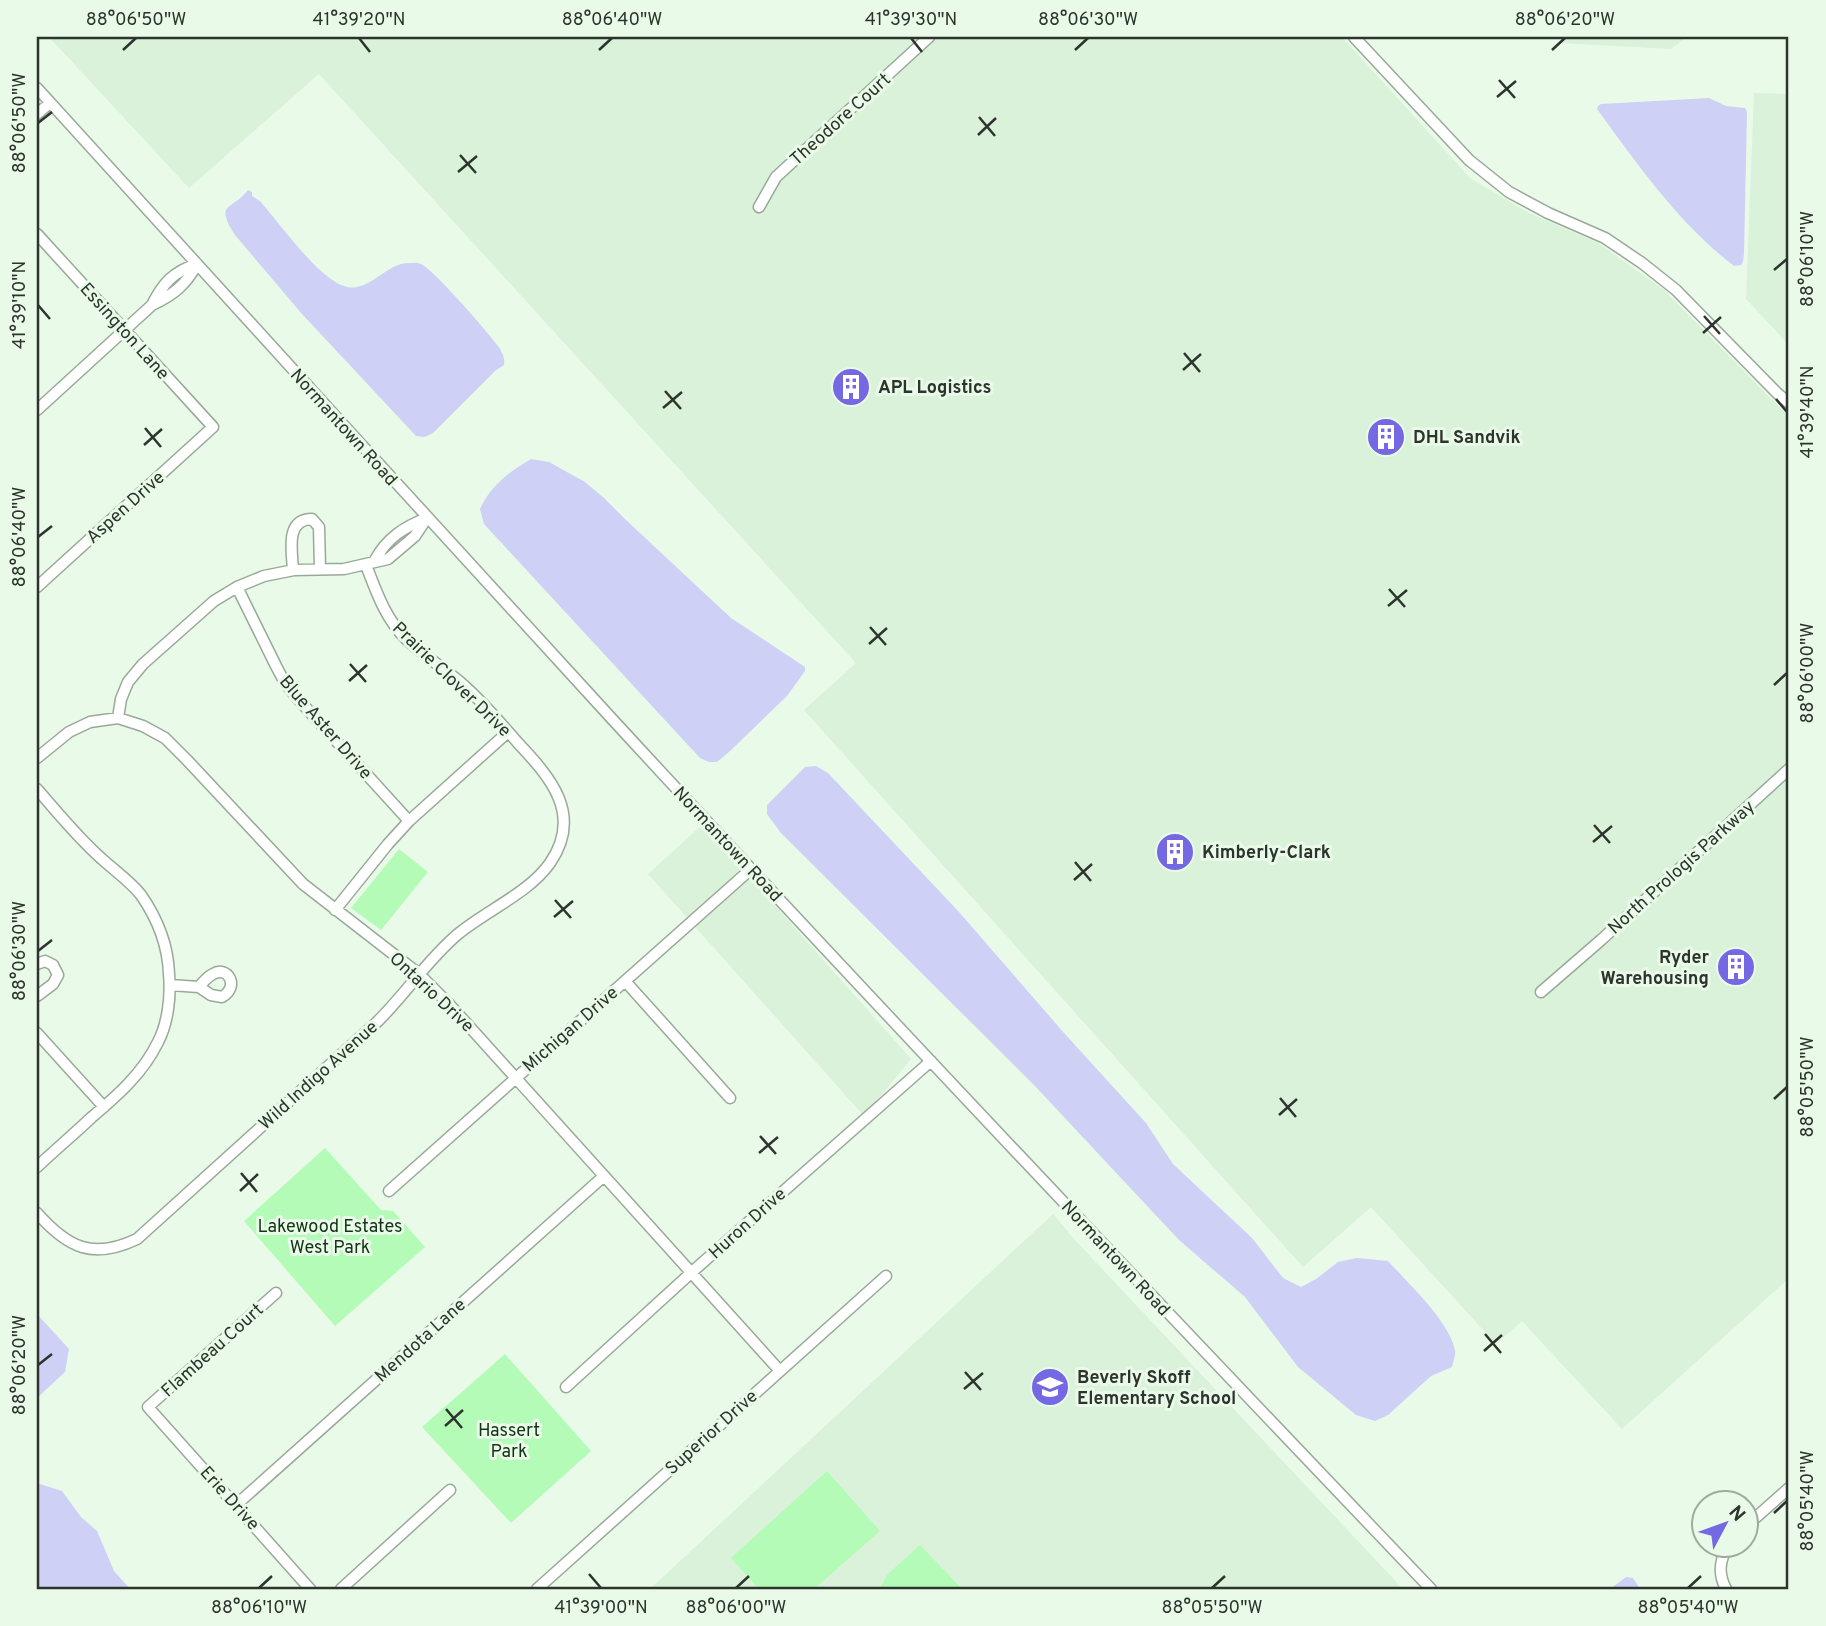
<svg xmlns="http://www.w3.org/2000/svg" width="1826" height="1626" font-family="Overpass,sans-serif">
<style>
.built{fill:#daf1da}
.green{fill:#b3fbb6}
.water{fill:#cfd0f5}
.lines{fill:none;stroke-linecap:round;stroke-linejoin:round}
.minor-casing{stroke:#99a999;stroke-width:13}
.minor{stroke:#fff;stroke-width:10}
.ticks{fill:none;stroke:#2d342d;stroke-width:2.5}
.labels{text-anchor:middle;stroke-width:6;stroke-linejoin:round;paint-order:stroke}
.street-label{font-size:18px;fill:#2d342d;stroke:#e9fae9}
.poi-label{font-size:18px;font-weight:bold;fill:#2d342d;stroke:#e9fae9;text-anchor:start}
.park-label{font-size:18px;fill:#133216;stroke:#e9fae9}
.neatline{fill:none;stroke:#2d342d;stroke-width:2.5}
.ticks-label{font-size:18px;text-anchor:middle;fill:#2d342d}
</style>
<rect width="100%" height="100%" fill="#e9fae9"/>
<path class="built" d="M 49,37 L 1342,37 L 1470,178 L 1529,213 L 1598,243 L 1664,290 L 1789,417 L 1789,1278 L 1622,1429 L 1522,1321 L 1496,1344 L 1371,1207 L 1303,1267 L 804,710 L 856,663 L 319,74 L 189,188 Z
M 1568,37 L 1686,37 L 1671,49 L 1561,43 Z
M 1754,93 L 1789,94 L 1789,345 L 1746,299 Z
M 703,824 L 911,1059 L 864,1116 L 648,874 Z
M 1053,1214 L 1074,1239 L 1403,1589 L 650,1589 Z"/>
<path class="green" d="M 399,849 L 428,872 L 381,930 L 351,908 Z
M 325,1148 L 381,1210 L 393,1211 L 425,1247 L 335,1326 L 244,1221 Z
M 505,1354 L 591,1451 L 511,1523 L 422,1427 Z
M 827,1471 L 880,1531 L 814,1589 L 759,1589 L 731,1558 Z
M 920,1545 L 962,1589 L 880,1589 L 887,1575 Z"/>
<path class="water" d="M 1709,98 L 1726,106 L 1745,108 L 1747,112 L 1744,253 L 1743,262 L 1741,265 L 1734,266 C 1678,223 1638,165 1597,109 L 1598,106 L 1601,104 Z
M 248,190 L 252,192 L 252,196 L 260,201 C 280,224 312,269 337,283 C 367,300 383,262 410,263 C 413,263 417,262 421,264 C 433,269 488,332 498,346 C 502,351 505,358 504,365 L 495,371 L 433,433 L 425,437 L 416,436 L 302,314 L 235,235 C 214,202 232,211 248,190 Z
M 531,459 L 549,462 L 585,482 L 604,498 L 626,520 L 731,618 L 805,667 L 805,671 L 787,696 L 730,751 L 717,762 L 709,762 L 700,758 L 484,524 L 480,509 C 491,485 509,472 531,459 Z
M 816,766 L 828,773 L 959,912 L 1064,1033 L 1146,1123 L 1173,1164 L 1252,1238 L 1283,1278 L 1301,1287 L 1316,1279 L 1338,1262 L 1357,1258 L 1388,1261 C 1407,1282 1451,1323 1455,1351 C 1456,1355 1453,1362 1452,1367 L 1431,1376 L 1388,1415 L 1375,1421 L 1356,1415 L 1298,1367 L 1245,1297 L 1179,1240 L 1034,1085 L 781,833 L 767,814 L 767,805 L 805,767 Z
M 37,1314 L 69,1349 L 65,1372 L 37,1398 Z
M 40,1484 L 62,1491 L 81,1517 L 97,1531 L 114,1571 L 130,1589 L 37,1589 L 37,1485 Z
M 1626,1577 L 1633,1578 L 1640,1589 L 1610,1589 Z"/>
<g class="lines">
<defs>
<path id="minor" d="M 1354,37 L 1469,160 L 1509,192 L 1548,213 L 1605,238 L 1642,263 L 1676,290 L 1777,393 L 1789,403
M 37,88 C 229,299 420,510 613,720 C 882,1012 1156,1301 1431,1589
M 37,114 L 50,103
M 759,207 L 776,177 L 929,37
M 37,234 L 213,427 L 37,587
M 152,305 C 163,283 173,272 197,264
M 37,410 L 152,305 C 173,295 186,285 197,264
M 375,560 C 387,538 404,527 427,518
M 293,570 C 292,551 285,519 312,519 L 319,527 L 320,569
M 237,587 L 276,666 L 285,683 L 298,699 L 409,821
M 118,718 L 121,699 L 128,682 L 143,664 L 214,601 L 237,587 L 264,576 L 294,570 L 344,569 L 388,559 L 415,536 L 427,518
M 37,758 L 69,732 L 90,722 L 118,718 L 143,726 L 165,738 L 187,760 L 303,884 L 419,974 L 449,1004 L 780,1371
M 37,789 C 58,813 78,838 102,859 C 115,871 130,881 141,895 C 157,918 168,946 169,974 C 171,996 168,1023 158,1042 C 143,1073 118,1095 92,1117 C 74,1134 55,1150 37,1167
M 335,910 L 388,844 L 409,821 L 508,732
M 37,964 L 45,961 L 53,965 L 58,975 L 53,984 L 37,996
M 625,981 L 730,1098
M 170,985 L 199,987 L 211,995 L 222,997 C 240,987 228,965 213,974 C 207,977 203,982 199,987
M 1541,992 L 1601,940 L 1789,769
M 37,1033 L 104,1107
M 389,1191 L 751,869
M 37,1213 C 68,1248 93,1260 137,1239 L 376,1023 C 405,995 427,960 458,934 C 487,910 529,893 550,863 C 583,815 551,778 518,743 C 500,722 481,700 460,682 C 442,667 422,654 406,639 C 385,618 376,591 366,565
M 276,1293 L 148,1407 L 310,1589
M 566,1387 L 692,1272 L 931,1061
M 236,1505 L 604,1176
M 1745,1527 L 1789,1488
M 341,1589 L 450,1490
M 537,1589 L 886,1276
M 1726,1589 C 1718,1574 1719,1561 1728,1546"/>
</defs>
<use href="#minor" class="minor-casing"/>
<use href="#minor" class="minor"/>
</g>
<path class="ticks" d="M 359,38 L 370,52M 911,38 L 922,52M 123,50 L 136,38M 599,50 L 612,38M 1075,50 L 1088,38M 1552,50 L 1565,38M 1499,80 L 1515,98M 1497,97 L 1516,81M 979,117 L 995,136M 38,123 L 52,112M 978,135 L 996,118M 460,155 L 476,173M 458,172 L 477,156M 1774,270 L 1787,259M 38,305 L 50,319M 1704,316 L 1720,334M 1703,333 L 1721,317M 1184,353 L 1200,372M 1183,370 L 1201,354M 665,391 L 681,409M 1776,399 L 1787,412M 663,408 L 682,392M 145,428 L 161,447M 144,445 L 162,429M 38,537 L 52,526M 1389,589 L 1405,607M 1388,606 L 1407,590M 870,627 L 886,645M 869,644 L 887,628M 350,664 L 366,682M 349,681 L 367,665M 1774,685 L 1787,673M 1594,825 L 1610,843M 1593,842 L 1612,826M 1075,862 L 1091,881M 1074,880 L 1092,864M 555,900 L 571,918M 554,917 L 573,901M 38,951 L 52,940M 1280,1098 L 1296,1117M 1774,1099 L 1787,1087M 1279,1115 L 1297,1099M 760,1136 L 776,1154M 759,1153 L 778,1137M 241,1173 L 257,1192M 240,1191 L 258,1174M 1485,1334 L 1501,1353M 1484,1351 L 1502,1335M 38,1365 L 52,1354M 965,1372 L 981,1390M 964,1389 L 983,1373M 446,1409 L 462,1428M 445,1426 L 463,1410M 1774,1513 L 1787,1501M 589,1574 L 601,1588M 259,1588 L 272,1576M 736,1588 L 749,1576M 1212,1588 L 1225,1576M 1688,1588 L 1701,1576"/>
<defs>
<symbol id="building-disc" viewBox="-11 -11 22 22"><circle r="9.5" fill="#7568e3" stroke="#e9fae9"/><path d="M-4-6H4V6H1V3H-1V6H-4ZM-2.5-4.3h1.7v1.8h-1.7ZM.8-4.3h1.7v1.8H.8ZM-2.5-1h1.7V.8h-1.7ZM.8-1h1.7V.8H.8Z" fill="#fff"/></symbol>
<symbol id="school-disc" viewBox="-11 -11 22 22"><circle r="9.5" fill="#7568e3" stroke="#e9fae9"/><path d="M0-5L7-2L0 1L-7-2ZM-4 1L0 2.5L4 1V4Q0 6-4 4Z" fill="#fff"/></symbol>
</defs>
<g fill-rule="evenodd">
<use href="#building-disc" x="829" y="365" width="44" height="44"/>
<use href="#building-disc" x="1364" y="415" width="44" height="44"/>
<use href="#building-disc" x="1153" y="830" width="44" height="44"/>
<use href="#building-disc" x="1714" y="945" width="44" height="44"/>
<use href="#school-disc" x="1028" y="1365" width="44" height="44"/>
</g>
<g class="labels">
<g class="street-label">
<text transform="translate(840 119) rotate(-42)" y="6">Theodore Court</text>
<text transform="translate(125 331) rotate(48)" y="6">Essington Lane</text>
<text transform="translate(344 427) rotate(48)" y="6">Normantown Road</text>
<text transform="translate(125 507) rotate(-42)" y="6">Aspen Drive</text>
<text transform="translate(452 679) rotate(44)" y="6">Prairie Clover Drive</text>
<text transform="translate(326 727) rotate(49)" y="6">Blue Aster Drive</text>
<text transform="translate(728 844) rotate(47)" y="6">Normantown Road</text>
<text transform="translate(1681 867) rotate(-42)" y="6">North Prologis Parkway</text>
<text transform="translate(432 992) rotate(43)" y="6">Ontario Drive</text>
<text transform="translate(570 1029) rotate(-41)" y="6">Michigan Drive</text>
<text transform="translate(318 1075) rotate(-42)" y="6">Wild Indigo Avenue</text>
<text transform="translate(747 1223) rotate(-42)" y="6">Huron Drive</text>
<text transform="translate(1116 1258) rotate(47)" y="6">Normantown Road</text>
<text transform="translate(420 1340) rotate(-42)" y="6">Mendota Lane</text>
<text transform="translate(212 1350) rotate(-42)" y="6">Flambeau Court</text>
<text transform="translate(711 1432) rotate(-42)" y="6">Superior Drive</text>
<text transform="translate(230 1498) rotate(48)" y="6">Erie Drive</text>
</g>
<g class="poi-label">
<text x="878" y="393">APL Logistics</text>
<text x="1413" y="443">DHL Sandvik</text>
<text x="1202" y="858">Kimberly-Clark</text>
<text x="1709" y="963" text-anchor="end">Ryder<tspan x="1709" dy="21">Warehousing</tspan></text>
<text x="1077" y="1383">Beverly Skoff<tspan x="1077" dy="21">Elementary School</tspan></text>
</g>
<g class="park-label">
<text x="330" y="1232">Lakewood Estates<tspan x="330" dy="21">West Park</tspan></text>
<text x="509" y="1436">Hassert<tspan x="509" dy="21">Park</tspan></text>
</g>
</g>
<rect width="1826" height="1626" fill="none" stroke="#e9fae9" stroke-width="77"/>
<g transform="translate(1725 1524) rotate(49)"><circle r="33" fill="#e9fae9" stroke="#9eab9e" stroke-width="2"/>
<path d="M0-5L12 26L0 18L-12 26Z" fill="#7568e3"/>
<text y="-10" font-size="19" font-weight="bold" text-anchor="middle" fill="#2d342d">N</text>
</g>
<rect x="38" y="38" width="1749" height="1550" class="neatline"/>
<g class="ticks-label">
<text x="136" y="25">88°06'50"W</text>
<text x="359" y="25">41°39'20"N</text>
<text x="612" y="25">88°06'40"W</text>
<text x="911" y="25">41°39'30"N</text>
<text x="1088" y="25">88°06'30"W</text>
<text x="1565" y="25">88°06'20"W</text>
<text transform="translate(19 123) rotate(-90)" y="6">88°06'50"W</text>
<text transform="translate(1807 259) rotate(-90)" y="6">88°06'10"W</text>
<text transform="translate(19 305) rotate(-90)" y="6">41°39'10"N</text>
<text transform="translate(1807 412) rotate(-90)" y="6">41°39'40"N</text>
<text transform="translate(19 537) rotate(-90)" y="6">88°06'40"W</text>
<text transform="translate(1807 673) rotate(-90)" y="6">88°06'00"W</text>
<text transform="translate(19 951) rotate(-90)" y="6">88°06'30"W</text>
<text transform="translate(1807 1087) rotate(-90)" y="6">88°05'50"W</text>
<text transform="translate(19 1365) rotate(-90)" y="6">88°06'20"W</text>
<text transform="translate(1807 1501) rotate(-90)" y="6">88°05'40"W</text>
<text x="259" y="1613">88°06'10"W</text>
<text x="601" y="1613">41°39'00"N</text>
<text x="736" y="1613">88°06'00"W</text>
<text x="1212" y="1613">88°05'50"W</text>
<text x="1688" y="1613">88°05'40"W</text>
</g>
</svg>
